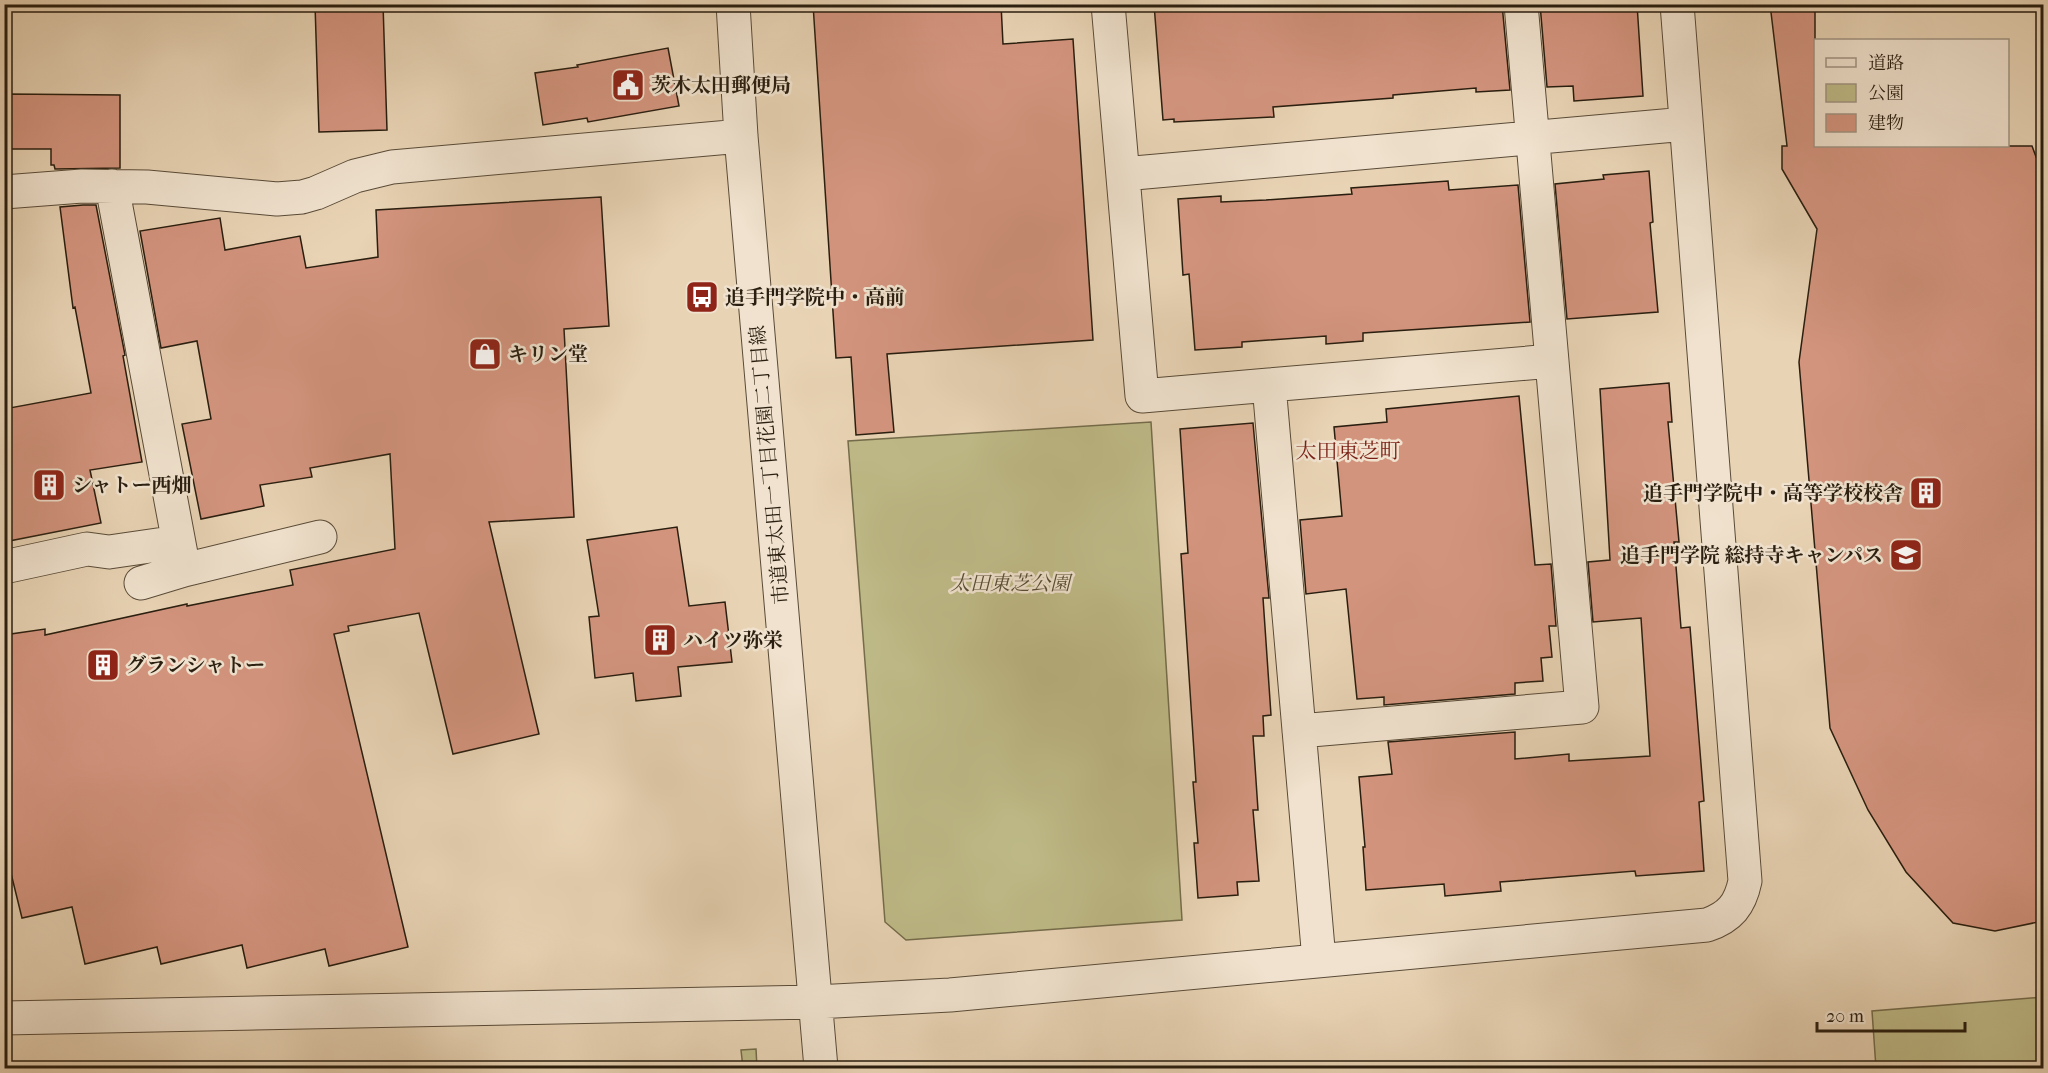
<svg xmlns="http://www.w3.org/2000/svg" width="2048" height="1073" font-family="'IM FELL French Canon','Noto Serif JP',serif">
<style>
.green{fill:#beba87;stroke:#746c4b;stroke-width:1.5}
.building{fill:#d3947e;stroke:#291e0f;stroke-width:1.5}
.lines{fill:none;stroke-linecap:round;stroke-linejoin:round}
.minor-casing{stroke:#594b38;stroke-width:35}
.minor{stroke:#f0e2ce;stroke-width:33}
.labels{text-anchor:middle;stroke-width:5;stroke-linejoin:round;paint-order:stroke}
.poi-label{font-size:20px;font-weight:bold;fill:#291e0f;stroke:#f0e2ce;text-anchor:start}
.street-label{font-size:20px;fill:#291e0f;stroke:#f0e2ce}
.park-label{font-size:20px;font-style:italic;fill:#564d33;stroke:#f0e2ce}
.neighbourhood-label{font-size:21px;fill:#7a1f14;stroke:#f0e2ce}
</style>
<rect width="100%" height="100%" fill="#e8d3b4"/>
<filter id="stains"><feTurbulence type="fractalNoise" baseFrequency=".00333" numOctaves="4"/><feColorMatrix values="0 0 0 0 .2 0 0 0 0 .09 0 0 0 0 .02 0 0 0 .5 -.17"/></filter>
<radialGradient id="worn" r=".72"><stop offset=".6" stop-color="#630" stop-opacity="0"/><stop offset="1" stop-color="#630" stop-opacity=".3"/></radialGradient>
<path class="green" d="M 2036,5 L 2043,5 L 2043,102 Z
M 1151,422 L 1182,920 L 906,940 L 885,922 L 848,441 Z
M 2043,997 L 2043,1068 L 1876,1068 L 1872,1011 Z
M 756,1049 L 757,1068 L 743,1068 L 741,1050 Z"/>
<path class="building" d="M 315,4 L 383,4 L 387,130 L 319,132 Z
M 813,4 L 1001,4 L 1003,44 L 1073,39 L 1093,340 L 887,354 L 894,432 L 856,435 L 851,357 L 836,358 Z
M 1154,4 L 1502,4 L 1510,90 L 1476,92 L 1476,88 L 1393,95 L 1393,98 L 1273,107 L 1274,117 L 1174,122 L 1174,119 L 1163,120 Z
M 1540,4 L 1637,4 L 1643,96 L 1574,101 L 1573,86 L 1547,87 Z
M 1770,4 L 1815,4 L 1815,146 L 2032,146 L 2041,170 L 2043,210 L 2043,921 L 1995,931 L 1953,923 L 1906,872 L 1868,810 L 1830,728 L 1799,362 L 1817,229 L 1782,169 L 1782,146 L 1787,146 Z
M 668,48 L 679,106 L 588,122 L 587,118 L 543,125 L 535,73 L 578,67 L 577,65 Z
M 8,94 L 120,95 L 120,168 L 55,169 L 54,165 L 51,165 L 51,149 L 9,149 Z
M 1649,171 L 1653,222 L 1650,223 L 1658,312 L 1567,319 L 1555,184 L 1604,179 L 1603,175 Z
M 1448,181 L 1449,190 L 1518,185 L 1530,322 L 1363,333 L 1363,341 L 1326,344 L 1326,336 L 1242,342 L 1242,347 L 1195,350 L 1189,274 L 1183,275 L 1178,199 L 1221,196 L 1221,202 L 1266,200 L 1352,194 L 1351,188 Z
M 601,197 L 609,326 L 564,329 L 574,517 L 489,522 L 539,734 L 453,754 L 419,613 L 348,626 L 349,631 L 334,634 L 408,947 L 329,966 L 325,949 L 247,968 L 242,945 L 161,964 L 157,947 L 85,964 L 72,907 L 22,918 L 4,845 L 4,635 L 45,629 L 45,635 L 187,604 L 187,606 L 293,585 L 290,570 L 395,549 L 390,454 L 310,468 L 312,477 L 260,485 L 264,506 L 201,519 L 182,424 L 211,419 L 197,341 L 161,348 L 140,231 L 220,218 L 225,250 L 300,236 L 306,268 L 378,257 L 376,210 Z
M 83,205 L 96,205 L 125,355 L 123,356 L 142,462 L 90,470 L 101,523 L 4,542 L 4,409 L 91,393 L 75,307 L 73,308 L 60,207 Z
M 1669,383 L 1672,422 L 1668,422 L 1679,542 L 1674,542 L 1681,628 L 1690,627 L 1704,801 L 1699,802 L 1704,871 L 1636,876 L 1635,871 L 1500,882 L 1501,891 L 1445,896 L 1444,884 L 1366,890 L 1363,847 L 1365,847 L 1359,777 L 1392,774 L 1388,742 L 1515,732 L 1515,759 L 1569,754 L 1569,761 L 1650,756 L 1641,618 L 1593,622 L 1588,562 L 1610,560 L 1600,389 Z
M 1519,396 L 1535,565 L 1551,564 L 1556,626 L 1549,626 L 1552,657 L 1541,658 L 1543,681 L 1515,683 L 1515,694 L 1384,705 L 1384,697 L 1357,699 L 1346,589 L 1306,594 L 1300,520 L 1342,516 L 1334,427 L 1387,422 L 1386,409 Z
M 1253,423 L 1269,598 L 1263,598 L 1271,715 L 1263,716 L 1264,736 L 1253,736 L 1258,810 L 1253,810 L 1259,881 L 1237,882 L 1238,895 L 1198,898 L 1194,843 L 1198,843 L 1193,782 L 1196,782 L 1181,554 L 1188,553 L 1180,429 Z
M 677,527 L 689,606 L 725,602 L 732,662 L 678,667 L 681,696 L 636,701 L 633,673 L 595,678 L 589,617 L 599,616 L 587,540 Z"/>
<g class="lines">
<defs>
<path id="minor" d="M 733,4 L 741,136 L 821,1068
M 1108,4 L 1142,396 L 1269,385 L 1319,960
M 1123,174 L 1686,124
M 112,186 L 184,570
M 4,192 L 82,186 L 147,187 L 277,199 L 302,197 L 316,193 L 355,176 L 392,167 L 741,136
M 1269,385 L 1552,361
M 4,567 L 87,549 L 109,552 L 178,542
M 141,583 L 184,570 L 320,537
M 1299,731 L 1582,707 L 1521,4
M 4,1018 L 816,1002 L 950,995 L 1707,925 C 1730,917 1740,905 1745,881 L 1677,4"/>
</defs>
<use href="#minor" class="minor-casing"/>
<use href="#minor" class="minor"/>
</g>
<defs>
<symbol id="civic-square" viewBox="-11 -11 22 22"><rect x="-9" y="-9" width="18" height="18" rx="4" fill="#8f2418" stroke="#f0e2ce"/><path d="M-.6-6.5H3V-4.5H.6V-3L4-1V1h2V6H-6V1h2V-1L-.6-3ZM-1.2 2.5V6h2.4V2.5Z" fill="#fff"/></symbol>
<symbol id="bus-square" viewBox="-11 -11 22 22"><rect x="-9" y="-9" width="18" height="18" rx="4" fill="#8f2418" stroke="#f0e2ce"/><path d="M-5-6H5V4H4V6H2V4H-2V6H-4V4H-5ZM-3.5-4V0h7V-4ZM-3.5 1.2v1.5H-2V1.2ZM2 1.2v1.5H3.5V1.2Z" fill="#fff"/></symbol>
<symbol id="shop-square" viewBox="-11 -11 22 22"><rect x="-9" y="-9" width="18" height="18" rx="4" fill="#8f2418" stroke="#f0e2ce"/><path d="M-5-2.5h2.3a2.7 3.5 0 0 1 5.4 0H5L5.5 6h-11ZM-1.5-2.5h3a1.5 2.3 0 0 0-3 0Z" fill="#fff"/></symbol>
<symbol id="building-square" viewBox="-11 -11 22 22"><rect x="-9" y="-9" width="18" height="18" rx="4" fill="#8f2418" stroke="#f0e2ce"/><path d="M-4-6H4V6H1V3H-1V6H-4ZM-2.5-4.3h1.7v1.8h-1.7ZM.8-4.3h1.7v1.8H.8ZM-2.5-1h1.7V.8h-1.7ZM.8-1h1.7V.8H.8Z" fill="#fff"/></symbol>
<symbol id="university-square" viewBox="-11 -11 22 22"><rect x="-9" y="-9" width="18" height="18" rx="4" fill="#8f2418" stroke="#f0e2ce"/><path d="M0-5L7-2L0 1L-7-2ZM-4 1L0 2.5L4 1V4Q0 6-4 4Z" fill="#fff"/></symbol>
</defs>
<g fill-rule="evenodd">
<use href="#civic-square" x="609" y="66" width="38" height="38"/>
<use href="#bus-square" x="683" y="278" width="38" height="38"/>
<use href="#shop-square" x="466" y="335" width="38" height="38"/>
<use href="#building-square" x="30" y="466" width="38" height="38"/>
<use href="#building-square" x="1907" y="474" width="38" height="38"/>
<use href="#university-square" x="1887" y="536" width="38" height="38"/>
<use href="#building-square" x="641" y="621" width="38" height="38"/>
<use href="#building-square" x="84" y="646" width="38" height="38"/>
</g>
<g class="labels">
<g class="poi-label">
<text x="651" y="92">茨木太田郵便局</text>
<text x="725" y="304">追手門学院中・高前</text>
<text x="508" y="361">キリン堂</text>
<text x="72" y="492">シャトー西畑</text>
<text x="1903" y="500" text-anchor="end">追手門学院中・高等学校校舎</text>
<text x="1883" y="562" text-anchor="end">追手門学院 総持寺キャンパス</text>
<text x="683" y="647">ハイツ弥栄</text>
<text x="126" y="672">グランシャトー</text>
</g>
<g class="street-label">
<text transform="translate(769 465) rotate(-95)" y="7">市道東太田一丁目花園二丁目線</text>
</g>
<g class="park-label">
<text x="1010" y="590">太田東芝公園</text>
</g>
<g class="neighbourhood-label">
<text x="1348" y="458">太田東芝町</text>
</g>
</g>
<rect width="2048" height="1073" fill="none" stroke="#e8d3b4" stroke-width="24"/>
<rect x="6" y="6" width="2036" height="1061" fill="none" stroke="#291e0f" stroke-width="3"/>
<rect x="12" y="12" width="2024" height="1049" fill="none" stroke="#291e0f" stroke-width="1.5"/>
<rect x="1814" y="39" width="195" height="108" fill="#f0e2ce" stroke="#a09482" stroke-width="1.5"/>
<rect x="1826" y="58" width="30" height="9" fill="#f0e2ce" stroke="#a09482" stroke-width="1.5"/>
<text x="1868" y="69" font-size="18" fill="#291e0f">道路</text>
<rect x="1826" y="84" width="30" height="18" fill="#beba87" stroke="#a09482" stroke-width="1.5"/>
<text x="1868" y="99" font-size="18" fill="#291e0f">公園</text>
<rect x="1826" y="114" width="30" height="18" fill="#d3947e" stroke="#a09482" stroke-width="1.5"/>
<text x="1868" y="129" font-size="18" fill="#291e0f">建物</text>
<path d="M1817 1022v9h148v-9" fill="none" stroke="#291e0f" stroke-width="3"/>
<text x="1826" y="1022" font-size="18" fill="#291e0f" stroke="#f0e2ce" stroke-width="4.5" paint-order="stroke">20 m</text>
<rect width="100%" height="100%" filter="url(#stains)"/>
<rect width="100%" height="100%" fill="url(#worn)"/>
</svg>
